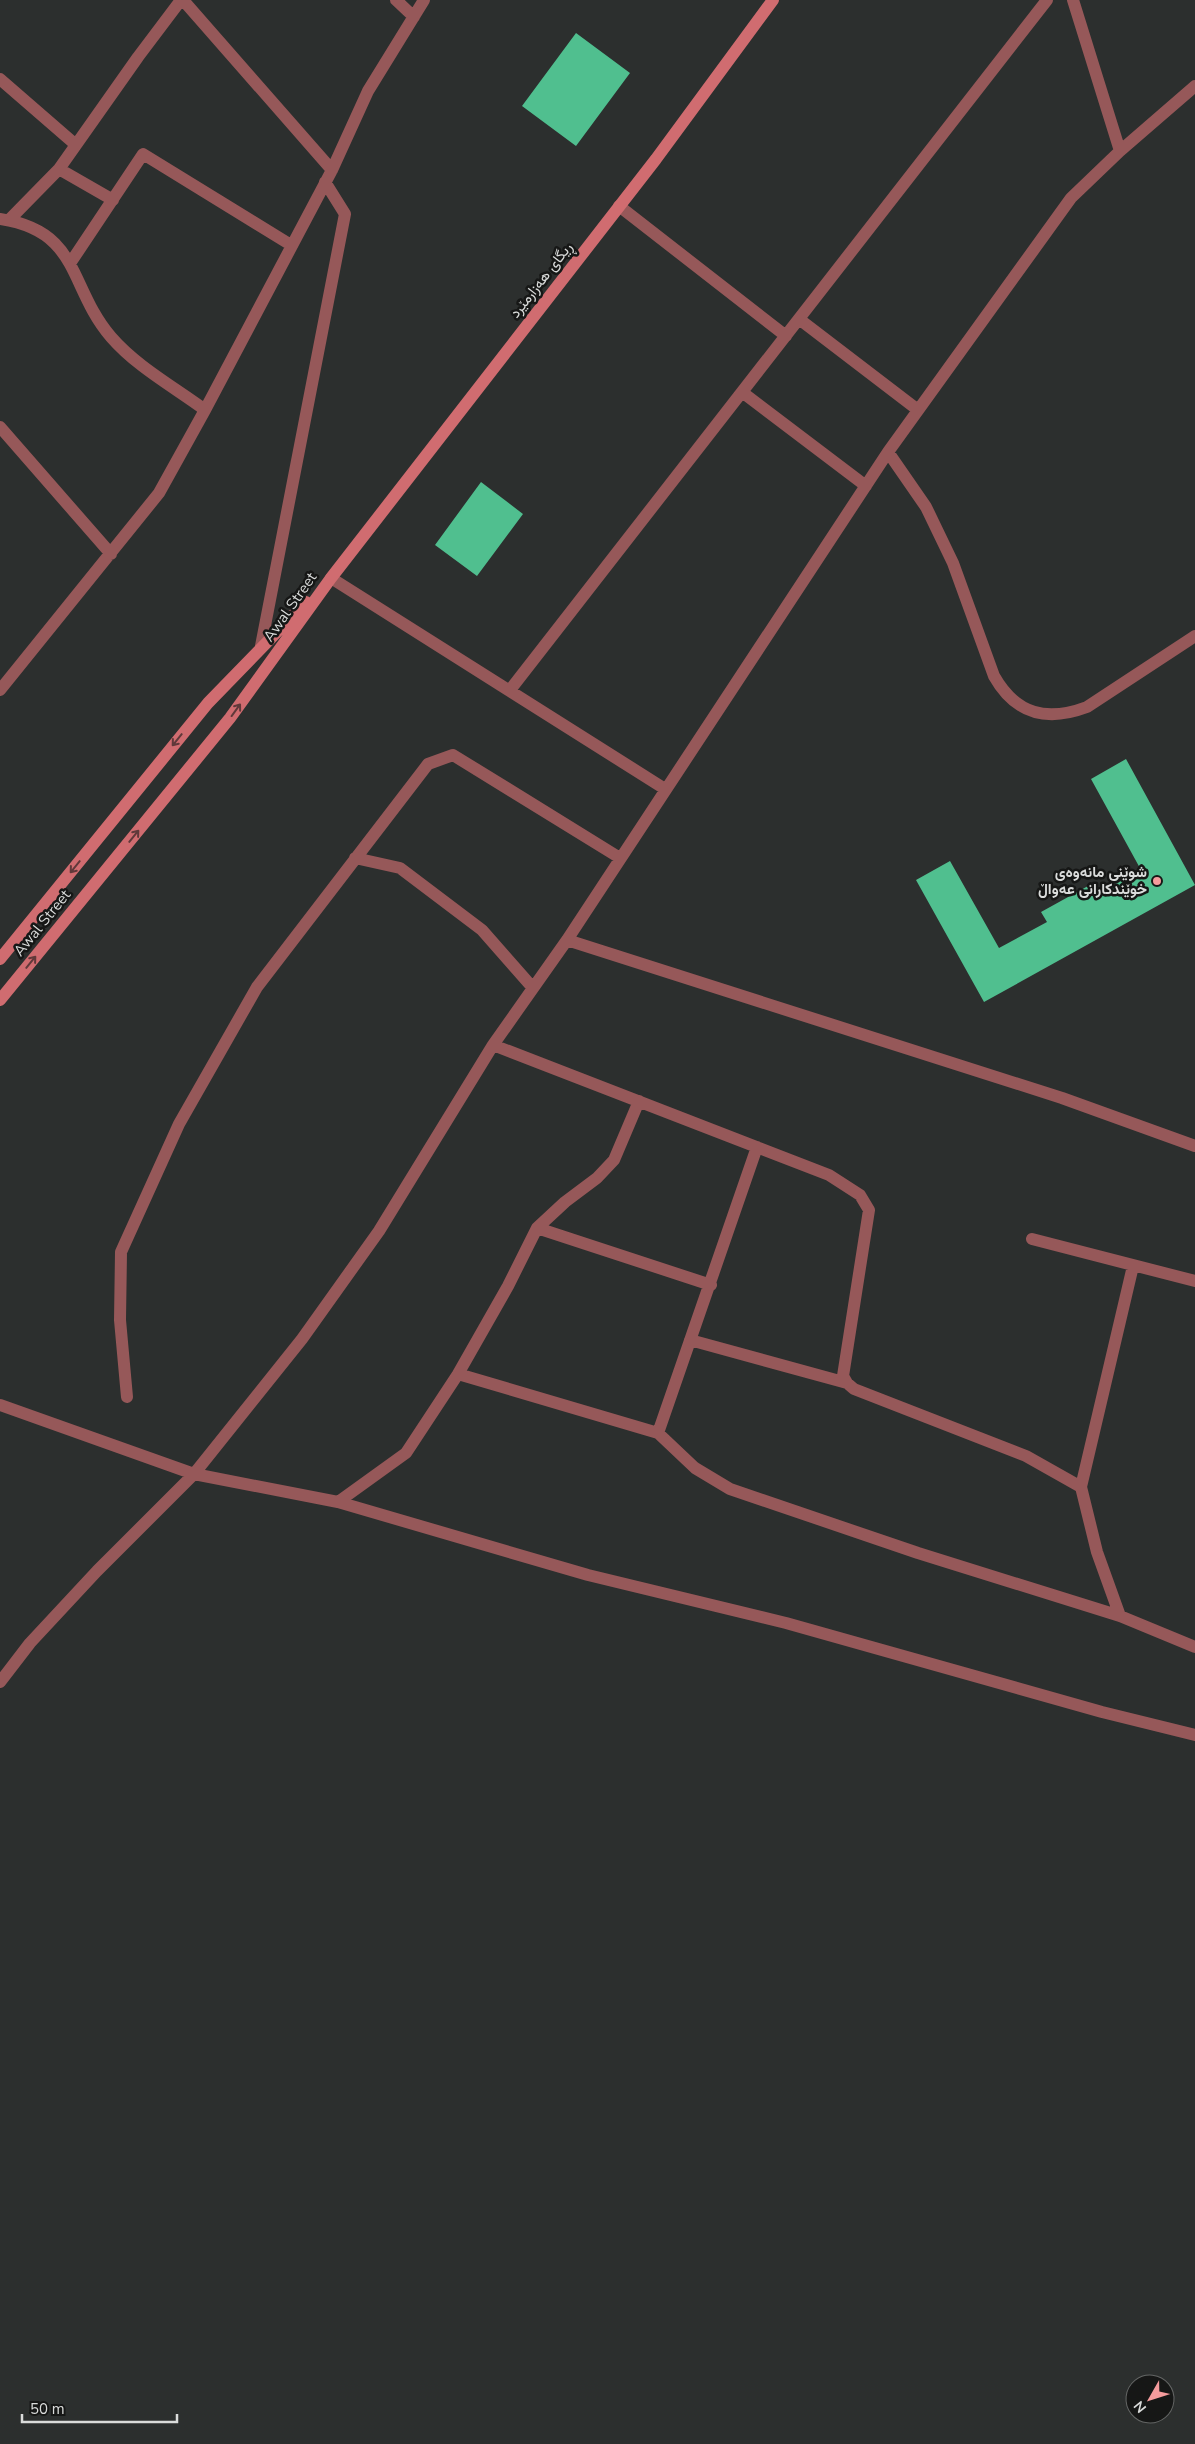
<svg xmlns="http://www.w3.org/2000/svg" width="1195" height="2444" font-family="'Nunito Sans',Vazirmatn,sans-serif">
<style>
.building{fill:#50bf8f}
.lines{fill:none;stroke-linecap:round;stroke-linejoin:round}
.street{stroke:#965859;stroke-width:12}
.secondary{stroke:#d06c70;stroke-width:12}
.oneway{stroke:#60393a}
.poi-dot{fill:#f59b9c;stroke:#161716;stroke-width:2}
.labels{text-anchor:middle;stroke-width:5;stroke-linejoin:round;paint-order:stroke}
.street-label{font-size:15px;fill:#dadcdb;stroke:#161716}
.poi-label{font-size:15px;font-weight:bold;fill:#dadcdb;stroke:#161716;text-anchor:end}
</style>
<rect width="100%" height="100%" fill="#2c2f2e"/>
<path class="building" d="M 576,33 L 630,73 L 576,146 L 522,106 Z
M 481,482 L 523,514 L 477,576 L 435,545 Z
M 1126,759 L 1195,885 L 984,1002 L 916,880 L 950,861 L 999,948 L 1047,922 L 1041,912 L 1088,886 L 1094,896 L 1141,870 L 1091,779 Z"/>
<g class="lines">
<path class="street" d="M 183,0 L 332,170
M 396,0 L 414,17
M 1073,0 L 1120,151
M 0,79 L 76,145
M 59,169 L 113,200
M 619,206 L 786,336
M 0,219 C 81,231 68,287 111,337 C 137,367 174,387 205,410
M 9,220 L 59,169 L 138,57 L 181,0
M 71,262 L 143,154 L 291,245
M 799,319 L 918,410
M 742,392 L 866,486
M 0,427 L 111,554
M 888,452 L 926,507 L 953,563 L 994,676 C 1016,715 1047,722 1087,707 L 1195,636
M 331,578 L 665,789
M 261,646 L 345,214 L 325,182
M 0,690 L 159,493 L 205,410 L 332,170 L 368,91 L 424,0
M 510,690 L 1047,0
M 355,858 L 400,868 L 482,930 L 533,988
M 567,940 L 1062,1098 L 1195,1146
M 493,1045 L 829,1175 L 860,1195 L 869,1210 L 843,1376 L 847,1383 L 854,1389 L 1026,1456 L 1081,1487 L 1097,1552 L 1120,1616
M 537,1228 L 711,1285
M 1032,1239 L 1195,1281
M 690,1340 L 847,1383
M 458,1374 L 658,1433 L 695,1468 L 730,1489 L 918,1553 L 1120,1616 L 1195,1647
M 127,1397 L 120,1320 L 121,1252 L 179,1124 L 257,987 L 428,764 L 453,755 L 620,858
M 0,1405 L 194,1474 L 338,1502 L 588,1575 L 786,1623 L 1102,1712 L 1195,1735
M 658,1433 L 757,1147
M 1081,1487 L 1133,1266
M 338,1502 L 406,1453 L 458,1374 L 508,1286 L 537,1228 L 565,1202 L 597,1178 L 614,1160 L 639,1101
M 0,1682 L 30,1643 L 97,1571 L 194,1474 L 302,1339 L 379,1231 L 493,1045 L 567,940 L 888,452 L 1071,198 L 1120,151 L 1195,86"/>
<path class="secondary" d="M 0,959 L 208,703 L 306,602
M 0,1000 L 230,718 L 331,578 L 656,159 L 773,0"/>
</g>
<defs><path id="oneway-shaft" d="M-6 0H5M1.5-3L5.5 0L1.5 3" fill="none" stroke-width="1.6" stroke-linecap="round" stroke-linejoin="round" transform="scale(1.25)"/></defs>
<g class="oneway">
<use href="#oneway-shaft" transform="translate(236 710) rotate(-54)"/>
<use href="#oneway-shaft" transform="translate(177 740) rotate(129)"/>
<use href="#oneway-shaft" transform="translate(134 836) rotate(-51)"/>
<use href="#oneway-shaft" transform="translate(75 867) rotate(129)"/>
<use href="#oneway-shaft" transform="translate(31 962) rotate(-51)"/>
</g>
<circle class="poi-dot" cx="1157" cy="881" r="5"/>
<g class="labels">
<g class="street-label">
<text transform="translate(541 280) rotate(-52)" y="5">ڕیگای هەزارمێرد</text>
<text transform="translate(290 607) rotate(-55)" y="5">Awal Street</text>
<text transform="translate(42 923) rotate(-51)" y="5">Awal Street</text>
</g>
<g class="poi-label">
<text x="1147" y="877">شوێنی مانەوەی<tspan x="1147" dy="17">خوێندکارانی عەواڵ</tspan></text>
</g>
</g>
<g transform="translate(1150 2399) rotate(231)"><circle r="24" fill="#161716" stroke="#646665"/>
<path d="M0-4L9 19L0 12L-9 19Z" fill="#f59b9c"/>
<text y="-8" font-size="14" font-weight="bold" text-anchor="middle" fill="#dadcdb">N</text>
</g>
<path d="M22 2414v8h155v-8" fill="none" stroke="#dadcdb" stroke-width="2.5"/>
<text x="30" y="2414" font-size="15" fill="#dadcdb" stroke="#161716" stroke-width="4" paint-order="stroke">50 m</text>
</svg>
